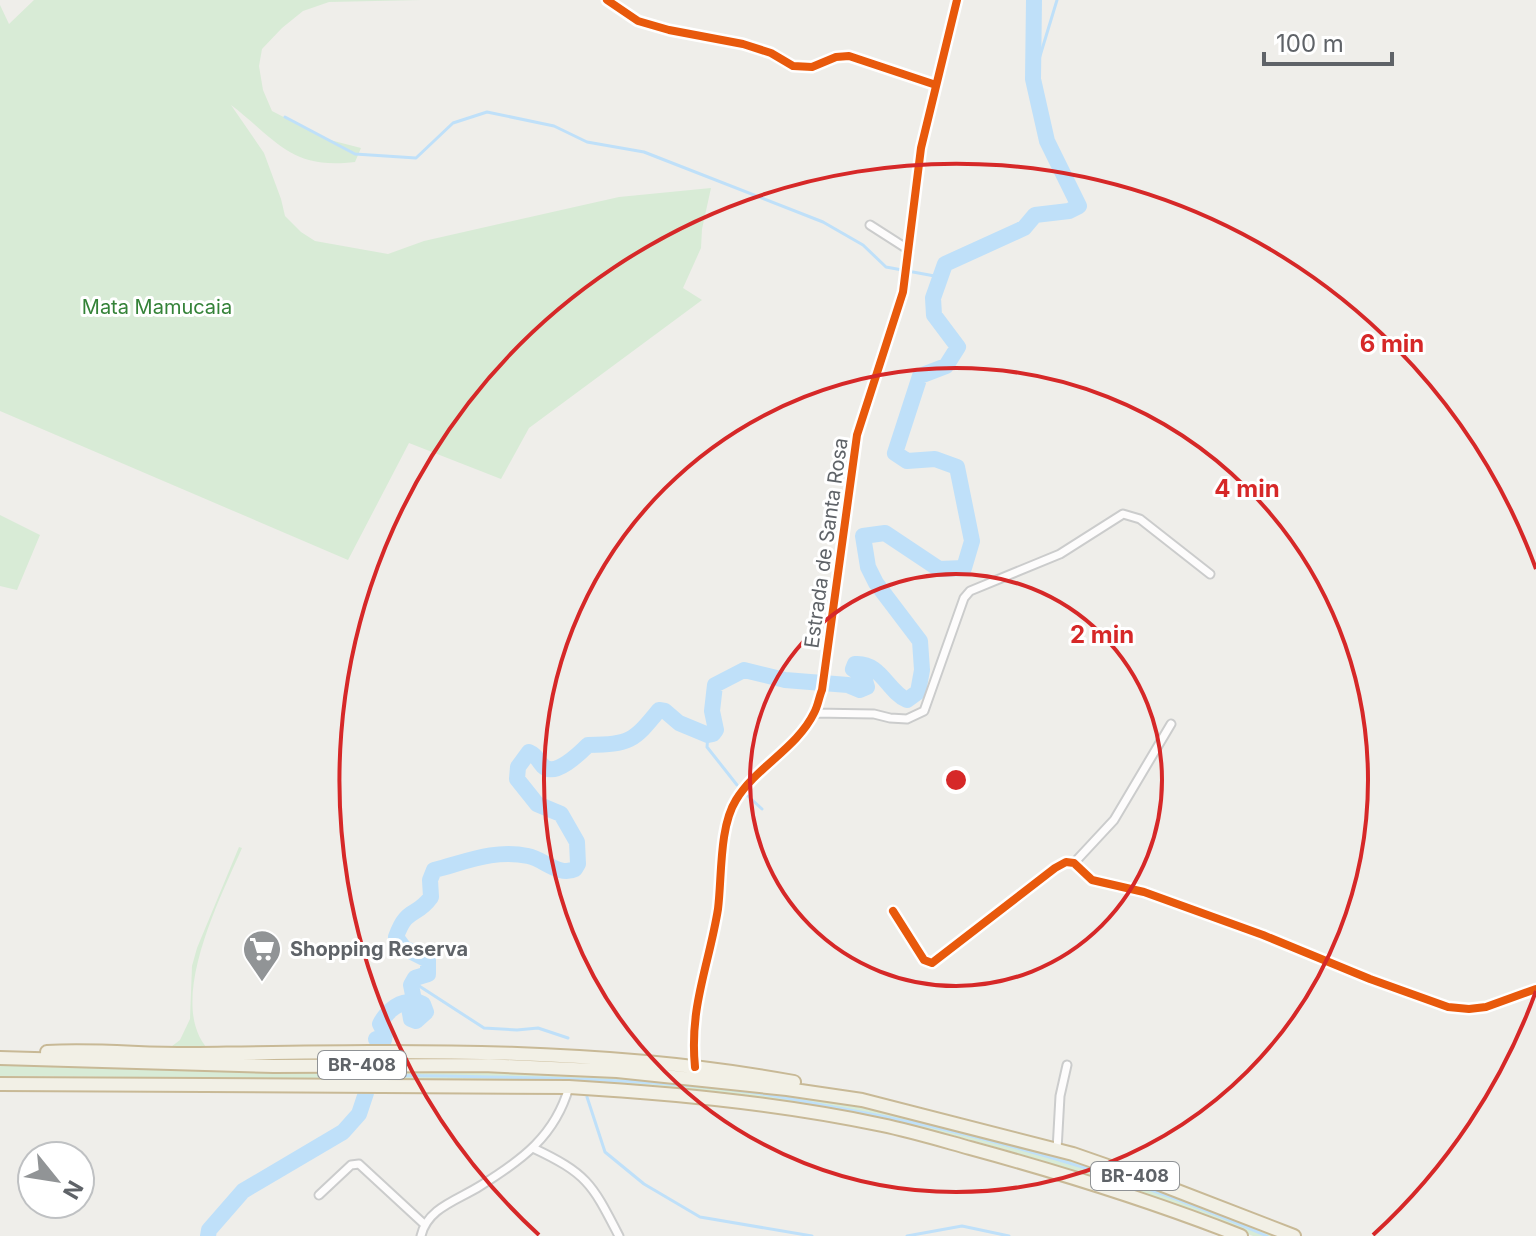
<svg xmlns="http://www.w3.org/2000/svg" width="1536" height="1236" font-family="Inter,sans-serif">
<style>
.green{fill:#d8ebd6}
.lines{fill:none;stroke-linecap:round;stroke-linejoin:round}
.stream{stroke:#bfe0f9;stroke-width:3}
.river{stroke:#bfe0f9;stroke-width:16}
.minor-casing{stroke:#cbcccc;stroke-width:11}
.trunk-casing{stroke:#c8b996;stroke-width:16}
.minor{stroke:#fdfcfc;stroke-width:7}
.trunk{stroke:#f2f0e6;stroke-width:12}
.cycleway-casing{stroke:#fff;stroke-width:13}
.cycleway{stroke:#e8590c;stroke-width:8}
.ring{fill:none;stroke:#d62828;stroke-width:4}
.labels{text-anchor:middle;stroke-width:6;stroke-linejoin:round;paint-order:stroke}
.shield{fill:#fff;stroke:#8f9295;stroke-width:2}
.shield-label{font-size:18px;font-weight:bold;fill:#5f6368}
.park-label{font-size:20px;fill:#348238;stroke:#fff}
.street-label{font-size:20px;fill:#5f6368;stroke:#fff}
.poi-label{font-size:20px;font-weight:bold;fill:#5f6368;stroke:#fff;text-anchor:start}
.centre{fill:#d62828;stroke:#fff;stroke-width:4}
.ring-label{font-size:24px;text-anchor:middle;font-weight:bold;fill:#d62828;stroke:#fff;stroke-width:6;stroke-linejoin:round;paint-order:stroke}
</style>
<rect width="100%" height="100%" fill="#efeeea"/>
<path class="green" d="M 34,0 L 421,0 L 329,2 L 303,11 L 282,28 L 262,49 L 259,66 L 263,90 L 272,111 L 326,139 L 361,148 L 355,162 C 290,170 277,140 231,105 L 264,153 L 281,199 L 285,216 L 301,232 L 315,241 L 388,254 L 424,241 L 619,197 L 711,188 L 702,229 L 701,248 L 683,288 L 702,300 L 529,428 L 501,479 L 409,443 L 348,560 L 0,411 L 0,5 L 9,24 Z
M 0,515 L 40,535 L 17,590 L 0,586 Z
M 239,847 L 242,848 C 221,897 162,1009 212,1053 L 167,1050 L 180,1040 L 190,1019 L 192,966 L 197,948 Z
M 0,1064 C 39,1068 78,1067 117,1068 C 252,1071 387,1065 522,1071 C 704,1079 872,1102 1049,1152 C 1126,1174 1201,1205 1275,1236 L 1253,1236 C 1081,1166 902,1112 717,1092 C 606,1080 495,1080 384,1079 C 256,1078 128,1077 0,1076 Z"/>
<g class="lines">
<path class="stream" d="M 1033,79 L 1057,0
M 285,117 L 355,154 L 416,158 L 453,123 L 487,112 L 554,126 L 587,142 L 644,152 L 823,222 L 863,245 L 886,267 L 940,277
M 708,735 L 707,747 L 737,785
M 748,796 L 762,809
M 413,982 L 484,1028 L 517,1030 L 538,1028 L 568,1038
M 370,1075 C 489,1077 607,1077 726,1089 C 764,1093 802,1101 839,1108 C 985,1134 1131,1176 1267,1236
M 587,1097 L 605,1152 L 644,1184 L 700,1217 L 812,1236
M 907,1236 L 962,1226 L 1009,1236"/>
<path class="river" d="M 376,1039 L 384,1040 L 385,1034 L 380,1024 C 385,1014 396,1003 408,1002 L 411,1019 L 416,1021 L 426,1012 L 423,1004 L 414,1000 L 411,985 L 415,978 L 428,974 L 428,960 L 404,948 L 396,937 C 407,906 416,918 431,897 L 430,880 L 434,870 C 466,862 494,849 528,856 C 544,859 559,877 575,869 L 578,864 L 577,842 L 561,814 L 537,804 L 517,779 L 518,767 L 529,752 C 538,756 537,760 543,766 C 555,778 580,753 588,745 C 630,744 633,742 659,710 L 665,711 L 679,723 L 708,735 L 713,734 L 716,730 L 712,711 L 715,685 L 744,670 L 785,680 L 848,685 L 860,690 L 867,687 L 864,677 L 853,669 L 855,664 C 881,662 887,691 907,700 L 918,692 L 922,670 L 920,641 L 876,583 L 868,567 L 863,536 L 885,533 L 939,569 L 964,568 L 972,541 L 957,467 L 935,459 L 907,461 L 895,453 L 920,376 L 946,366 L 958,347 L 934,315 L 933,298 L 945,264 L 1024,228 L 1035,215 L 1069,211 L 1079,206 L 1047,141 L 1033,79 L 1034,0
M 208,1236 L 209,1230 L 243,1191 L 343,1132 L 359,1114 L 366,1093"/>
<defs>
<path id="minor" d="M 607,0 L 638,21 L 669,30 L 743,44 L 771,53 L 793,66 L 812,67 L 836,57 L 849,56 L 936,85
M 870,225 L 909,250
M 814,713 L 874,714 L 890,718 L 907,719 L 924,711 L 964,598 L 970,591 L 1060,554 L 1123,514 L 1140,519 L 1210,574
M 1074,863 L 1114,820 L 1171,724
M 893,911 L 924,960 L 932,963 L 1055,868 L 1066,862 L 1074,863 L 1092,880 L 1144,892 L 1263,935 L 1370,979 L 1448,1007 L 1469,1009 L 1486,1007 L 1536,989
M 695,1067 C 689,1007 709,965 718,909 C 722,877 719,827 736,800 C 756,767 797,748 814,713 C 818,706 819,697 822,690 L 857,435 L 903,292 L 921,148 L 957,0
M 533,1148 C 588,1174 592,1184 619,1236
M 1057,1150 L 1060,1096 L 1067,1065
M 319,1195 L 351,1165 L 359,1164 L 424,1224
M 421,1236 C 427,1208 458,1200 480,1186 C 522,1160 555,1136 569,1087"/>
<path id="trunk" d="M 47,1052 C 98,1049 148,1055 199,1054 C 398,1051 598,1046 794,1082
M 0,1058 L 274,1066 L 483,1065 L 617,1071 L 787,1089 L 862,1100 L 1073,1154 L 1162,1185 L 1294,1236
M 0,1084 L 569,1087 C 673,1093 779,1103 882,1125 C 911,1131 941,1140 970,1148 C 1062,1173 1152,1201 1241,1236"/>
</defs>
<use href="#minor" class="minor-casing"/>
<use href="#trunk" class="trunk-casing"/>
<use href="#minor" class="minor"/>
<use href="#trunk" class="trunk"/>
<defs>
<path id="cycleway" d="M 607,0 L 638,21 L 669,30 L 743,44 L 771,53 L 793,66 L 812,67 L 836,57 L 849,56 L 936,85
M 893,911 L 924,960 L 932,963 L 1055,868 L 1066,862 L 1074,863 L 1092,880 L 1144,892 L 1263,935 L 1370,979 L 1448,1007 L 1469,1009 L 1486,1007 L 1536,989
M 695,1067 C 689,1007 709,965 718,909 C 722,877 719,827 736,800 C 756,767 797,748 814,713 C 818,706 819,697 822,690 L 857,435 L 903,292 L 921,148 L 957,0"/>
</defs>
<use href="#cycleway" class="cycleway-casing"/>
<use href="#cycleway" class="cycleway"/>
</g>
<g class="ring">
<circle cx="956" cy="780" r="206"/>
<circle cx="956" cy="780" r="412"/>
<path d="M1536 991A617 617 0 0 1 1373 1235M539 1235A617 617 0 1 1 1536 569"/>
</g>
<defs>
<symbol id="supermarket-pin" viewBox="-11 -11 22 30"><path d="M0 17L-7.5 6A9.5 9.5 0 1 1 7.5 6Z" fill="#919496" stroke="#fff"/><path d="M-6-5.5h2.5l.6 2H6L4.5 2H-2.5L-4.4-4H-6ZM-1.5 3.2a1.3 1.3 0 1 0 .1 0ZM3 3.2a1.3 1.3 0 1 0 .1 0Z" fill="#fff"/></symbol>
</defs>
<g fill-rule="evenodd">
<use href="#supermarket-pin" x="240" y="927" width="44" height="60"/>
</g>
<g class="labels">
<g class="shield">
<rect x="318" y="1051" width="88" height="28" rx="6"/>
<rect x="1091" y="1162" width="88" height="28" rx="6"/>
</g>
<g class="shield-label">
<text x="362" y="1071">BR-408</text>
<text x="1135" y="1182">BR-408</text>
</g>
<g class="park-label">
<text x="157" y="314">Mata Mamucaia</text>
</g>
<g class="street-label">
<text transform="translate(826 543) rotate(-82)" y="7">Estrada de Santa Rosa</text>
</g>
<g class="poi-label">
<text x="290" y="956">Shopping Reserva</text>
</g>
</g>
<circle cx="956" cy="780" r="12" class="centre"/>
<g class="ring-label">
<text x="1392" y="352">6 min</text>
<text x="1247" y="497">4 min</text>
<text x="1102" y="643">2 min</text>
</g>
<g transform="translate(56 1180) rotate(120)"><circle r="38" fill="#ffffff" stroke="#bfc1c3" stroke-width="2"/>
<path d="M0-6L14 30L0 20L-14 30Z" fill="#919496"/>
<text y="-12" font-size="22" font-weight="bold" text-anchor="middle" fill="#5f6368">N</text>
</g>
<path d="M1264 52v12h128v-12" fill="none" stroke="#5f6368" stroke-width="4"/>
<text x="1276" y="52" font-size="24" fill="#5f6368" stroke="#ffffff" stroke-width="6" paint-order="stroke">100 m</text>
</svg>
